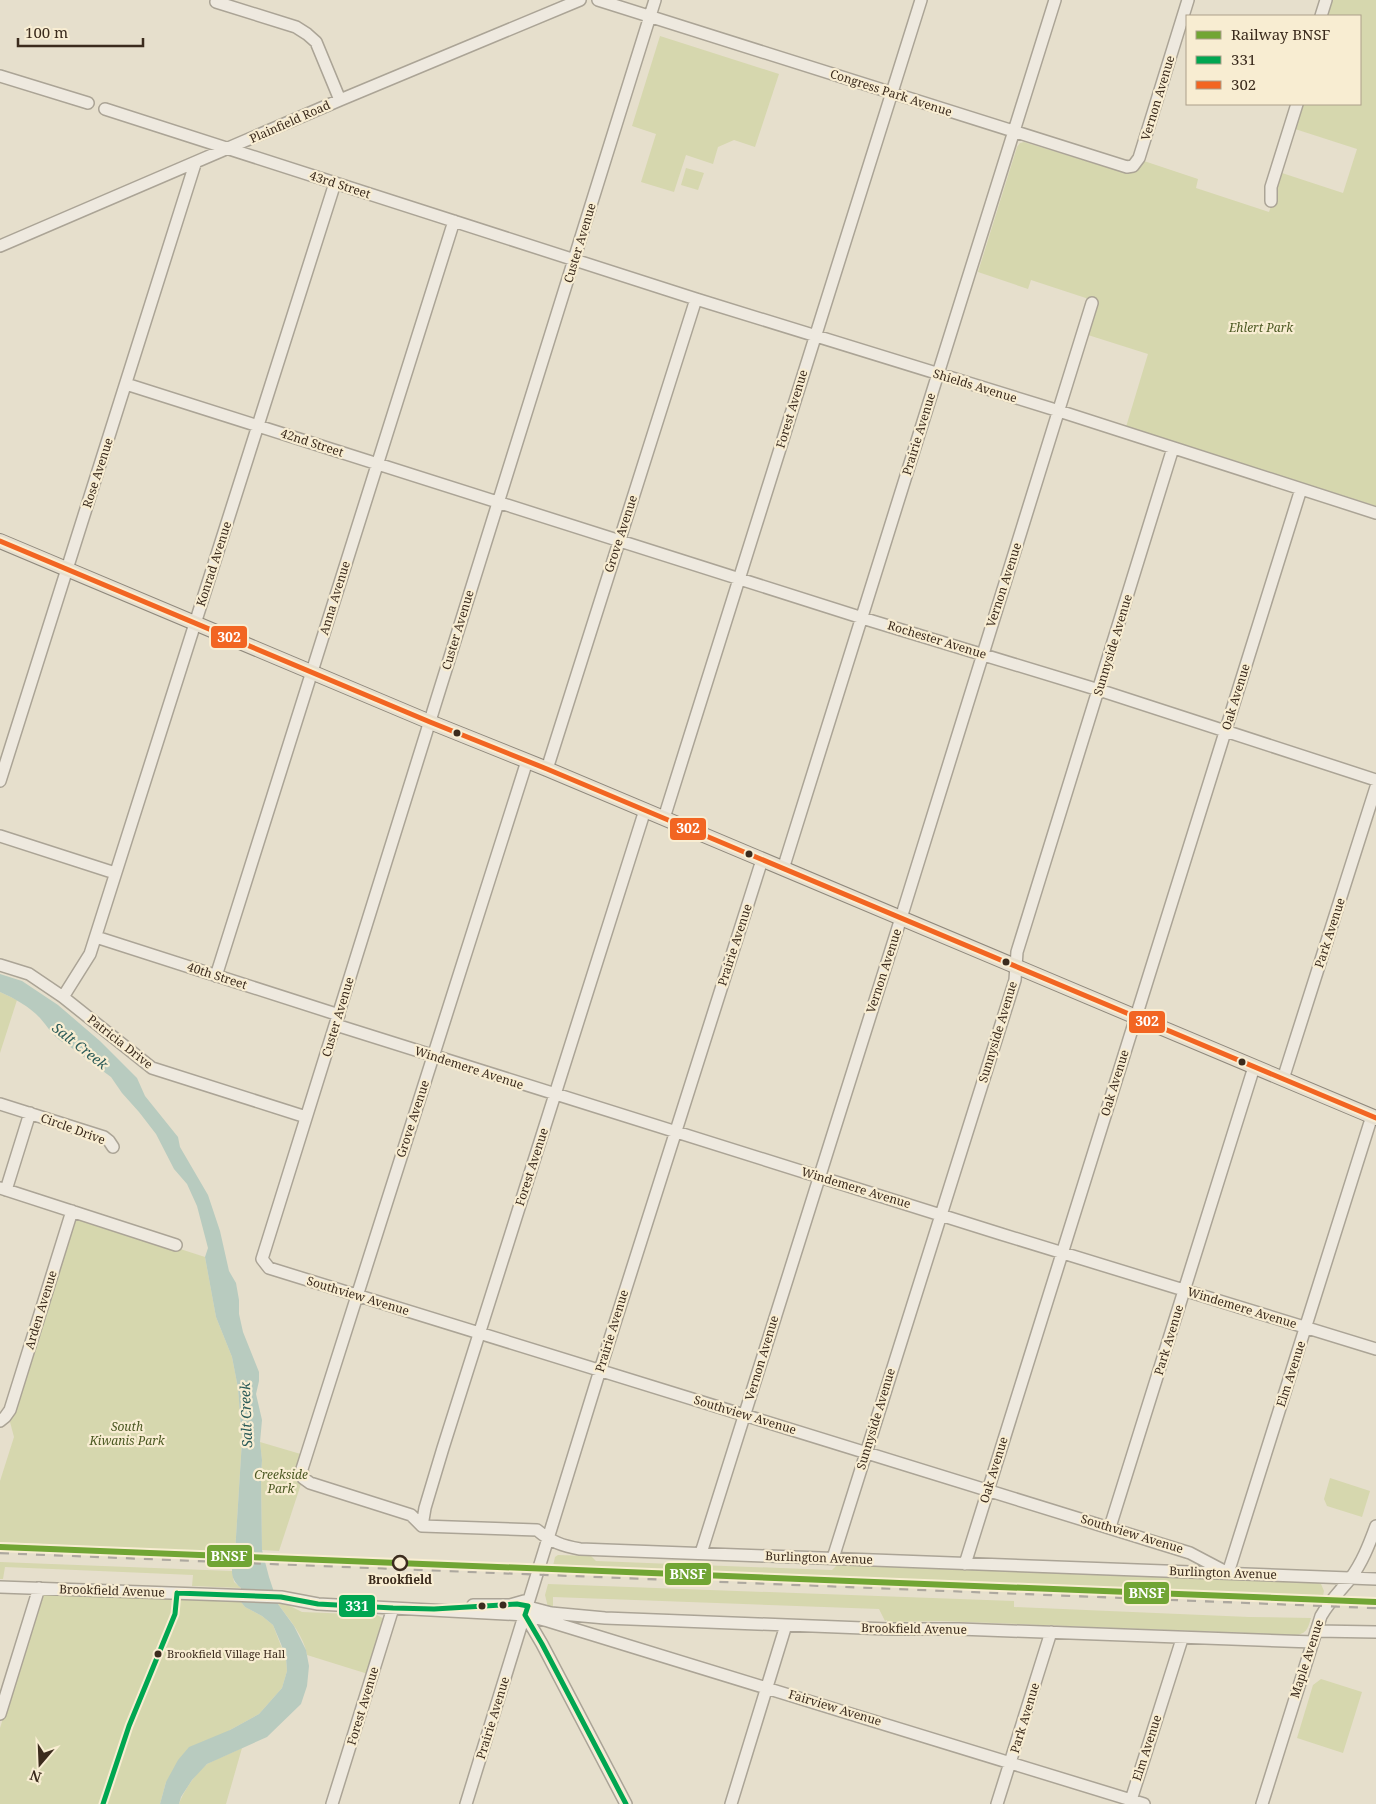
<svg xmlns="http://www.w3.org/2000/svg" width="1376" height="1804" font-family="'Noto Serif',serif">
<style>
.green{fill:#d6d7ae}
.water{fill:#b8cbbf}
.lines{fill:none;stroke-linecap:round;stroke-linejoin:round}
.minor-casing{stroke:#aba496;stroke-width:14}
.major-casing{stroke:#90897c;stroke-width:16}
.minor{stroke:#eee9df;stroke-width:11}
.major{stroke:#e6dfcf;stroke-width:14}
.rail{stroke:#ada89f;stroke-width:2.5;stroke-dasharray:9 9;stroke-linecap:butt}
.bus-1-casing{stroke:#f8edd2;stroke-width:9}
.bus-2-casing{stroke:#f8edd2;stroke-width:9}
.bus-1{stroke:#00a651;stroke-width:5}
.bus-2{stroke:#f26522;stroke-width:5}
.rail-1-casing{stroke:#f8edd2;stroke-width:10}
.rail-1{stroke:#71a534;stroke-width:6}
.bus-dot{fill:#3b2b1d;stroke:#f8edd2;stroke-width:2}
.stop-dot{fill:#f8edd2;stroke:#3b2b1d;stroke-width:2.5}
.labels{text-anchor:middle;stroke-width:4.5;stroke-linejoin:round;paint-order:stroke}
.bus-label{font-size:11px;fill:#3b2b1d;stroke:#f8edd2;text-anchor:start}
.street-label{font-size:12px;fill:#3b2b1d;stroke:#f8edd2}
.park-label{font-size:12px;font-style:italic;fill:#4b5822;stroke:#f8edd2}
.stop-label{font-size:12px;font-weight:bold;fill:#3b2b1d;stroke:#f8edd2}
.water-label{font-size:14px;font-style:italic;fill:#2b5b58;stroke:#f8edd2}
.line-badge{stroke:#f8edd2;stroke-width:2}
.badge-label{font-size:14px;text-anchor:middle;font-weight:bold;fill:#fff}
</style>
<rect width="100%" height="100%" fill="#e6dfcc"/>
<path class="green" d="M 1332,0 L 1376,0 L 1376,506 L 1126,427 L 1148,354 L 1088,335 L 1098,302 L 1031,280 L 1028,289 L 978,272 L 1017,147 L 1020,143 L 1024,142 L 1122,172 C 1132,174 1138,169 1144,161 L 1198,179 L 1196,188 L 1269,212 L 1282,173 L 1343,193 L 1357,149 L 1295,129 L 1303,104 L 1360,104 L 1360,16 L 1327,16 Z
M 660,36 L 779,74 L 755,147 L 734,140 L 718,147 L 713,164 L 686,155 L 674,192 L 641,182 L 656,134 L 632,126 Z
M 686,168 L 704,173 L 698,190 L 681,185 Z
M 0,992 L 17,1000 L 0,1053 Z
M 81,1217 L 205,1257 L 216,1317 L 232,1357 L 238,1388 L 242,1440 L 235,1553 L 0,1542 L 0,1481 L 14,1437 L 10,1422 L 75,1220 Z
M 260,1442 L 304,1455 L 302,1481 L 279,1551 L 262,1550 L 261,1476 L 262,1460 Z
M 1330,1478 L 1370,1491 L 1362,1517 L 1327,1506 L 1324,1499 Z
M 558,1555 L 591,1556 L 596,1561 L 832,1570 L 837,1565 L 835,1563 L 1316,1581 L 1321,1584 L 1324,1591 L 1323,1596 L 553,1566 L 555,1557 Z
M 0,1562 L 232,1571 L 234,1582 L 241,1588 L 192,1586 L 193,1575 L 5,1567 L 3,1579 L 0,1579 Z
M 548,1584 L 1014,1601 L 1014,1607 L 1249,1617 L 1311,1618 C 1308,1628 1307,1634 1295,1635 L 941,1621 L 887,1622 L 887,1620 L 885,1621 L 879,1609 L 553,1597 L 553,1607 L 548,1607 L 545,1595 Z
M 48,1594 L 241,1602 L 245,1607 L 262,1616 L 273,1625 L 286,1659 L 287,1671 L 282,1688 L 259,1714 L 230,1730 L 166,1782 L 160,1804 L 0,1804 L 0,1728 L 40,1600 L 44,1595 Z
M 284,1603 L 302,1612 L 377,1615 L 384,1619 L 368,1674 L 307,1655 C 304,1636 289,1619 278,1604 Z
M 1321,1679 L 1362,1692 L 1343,1753 L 1297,1738 L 1313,1685 Z
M 242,1748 L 226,1804 L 179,1804 C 183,1792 198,1769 209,1763 C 220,1757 232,1753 242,1748 Z"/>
<path class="water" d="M 0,974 L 22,981 L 58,1005 L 100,1041 L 137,1078 L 145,1096 L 178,1137 L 180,1147 L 208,1195 L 220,1231 L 229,1271 L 236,1283 L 239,1300 L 239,1314 L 243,1332 L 259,1372 L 259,1381 L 256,1394 L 262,1420 L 260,1442 L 262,1460 L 261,1476 L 262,1550 L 269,1577 L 278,1604 L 294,1626 L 306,1650 L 309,1666 L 307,1686 L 301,1704 L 267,1737 L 207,1764 L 192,1780 L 181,1797 L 179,1804 L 160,1804 L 166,1782 L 178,1760 L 189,1747 L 230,1730 L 259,1714 L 282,1688 L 287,1671 L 286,1658 L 281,1644 L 273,1625 L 262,1616 L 245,1607 L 241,1602 L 241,1588 C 228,1577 232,1568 235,1553 L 242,1440 L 238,1388 L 232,1357 L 216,1317 L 205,1257 L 208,1248 L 197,1206 L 187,1184 L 174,1169 L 156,1134 L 139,1112 L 122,1093 L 111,1077 L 65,1043 C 56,1040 47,1026 40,1018 C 30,1007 14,998 0,992 Z"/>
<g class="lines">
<defs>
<path id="minor" d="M 598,0 L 1127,167 L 1133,166 L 1139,158 L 1188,0
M 655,0 L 262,1259 L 269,1268 L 1190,1553 L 1228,1573 L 1372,1116
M 216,2 L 296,27 L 307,34 L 316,42 L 340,100
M 1321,16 L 1326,0
M 0,76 L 88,103
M 105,109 L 696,299 L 1059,411 L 1376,513
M 1271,201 L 1271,187 L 1297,104
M 0,246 L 340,100 L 580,0
M 126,384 L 872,621 L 1099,690 L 1376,780
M 527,761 L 302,1469 L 303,1478 L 310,1483 L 411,1515 L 422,1526 L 537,1530 C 551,1542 563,1546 580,1549 L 1376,1579
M 547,769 L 696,299
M 0,781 L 195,164
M 664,818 L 921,0
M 0,836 L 115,873
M 783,869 L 1055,0
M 96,937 L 339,1015
M 0,965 L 29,974 L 63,997 L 152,1068 L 306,1117
M 216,976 L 454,221
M 63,997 L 90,954 L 335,183
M 336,1025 L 1001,1234 L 1376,1349
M 1283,1079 L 1376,787
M 0,1104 L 104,1137 L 109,1141 L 113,1147
M 0,1188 L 176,1245
M 6,1190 L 30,1113
M 0,1421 L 5,1417 L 10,1410 L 72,1211
M 422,1526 L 425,1508 L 443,1448 L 645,810
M 1110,1527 L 1254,1067
M 701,1553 L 901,918 L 1092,303
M 833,1558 L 1015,980 L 1017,952 L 1173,448
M 965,1564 L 1301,489
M 0,1587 L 281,1597 L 318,1604 L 525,1615 L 548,1621 L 1144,1804
M 517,1604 L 551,1613 L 605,1618 L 888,1629 L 959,1629 L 1313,1642
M 473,1605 L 510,1605 L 524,1601
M 525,1615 L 542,1644 L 626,1804
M 1316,1631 L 1376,1632
M 0,1714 L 39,1588
M 1131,1800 L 1182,1639
M 332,1804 L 393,1608
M 466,1804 L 600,1370 L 762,860
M 731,1804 L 786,1625
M 997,1804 L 1051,1632
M 1262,1804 L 1321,1616 C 1329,1602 1340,1591 1350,1579 C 1362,1563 1369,1545 1376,1526"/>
<path id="major" d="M 0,541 L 430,722 L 547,769 L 1376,1118"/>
</defs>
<use href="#minor" class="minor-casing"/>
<use href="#major" class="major-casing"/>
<use href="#minor" class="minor"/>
<use href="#major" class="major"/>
<path class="rail" d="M 0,1553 L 1376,1608"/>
<defs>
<path id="bus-1" d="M 177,1593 L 281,1597 L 318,1604 L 393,1608 L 434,1609 L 517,1604 L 528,1606 L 525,1615
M 525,1615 L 542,1644 L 626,1804
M 103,1804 L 129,1726 L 175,1614 L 177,1593"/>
<path id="bus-2" d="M 0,541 L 430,722 L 547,769 L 1376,1118"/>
</defs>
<use href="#bus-1" class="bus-1-casing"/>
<use href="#bus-2" class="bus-2-casing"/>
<use href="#bus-1" class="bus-1"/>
<use href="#bus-2" class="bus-2"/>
<defs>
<path id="rail-1" d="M 0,1547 L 1376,1602"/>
</defs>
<use href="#rail-1" class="rail-1-casing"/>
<use href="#rail-1" class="rail-1"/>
</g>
<g class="bus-dot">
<circle cx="457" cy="733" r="4.5"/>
<circle cx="749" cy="854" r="4.5"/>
<circle cx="1006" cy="962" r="4.5"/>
<circle cx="1242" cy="1062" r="4.5"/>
<circle cx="503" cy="1605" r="4.5"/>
<circle cx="482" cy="1606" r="4.5"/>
<circle cx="158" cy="1654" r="4.5"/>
</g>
<circle class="stop-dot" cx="400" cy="1563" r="7"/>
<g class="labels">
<g class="bus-label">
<text x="167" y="1658">Brookfield Village Hall</text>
</g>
<g class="street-label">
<text transform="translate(891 93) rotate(18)" y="4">Congress Park Avenue</text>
<text transform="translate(1158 98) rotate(-73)" y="4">Vernon Avenue</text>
<text transform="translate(290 122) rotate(-24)" y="4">Plainfield Road</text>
<text transform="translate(340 185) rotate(18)" y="4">43rd Street</text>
<text transform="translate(580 243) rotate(-73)" y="4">Custer Avenue</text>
<text transform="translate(975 386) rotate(17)" y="4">Shields Avenue</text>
<text transform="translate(792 409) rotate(-73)" y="4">Forest Avenue</text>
<text transform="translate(919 434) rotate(-73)" y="4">Prairie Avenue</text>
<text transform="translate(312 443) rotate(18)" y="4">42nd Street</text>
<text transform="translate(98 473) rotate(-72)" y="4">Rose Avenue</text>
<text transform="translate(621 534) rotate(-72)" y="4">Grove Avenue</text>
<text transform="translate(214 564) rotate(-72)" y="4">Konrad Avenue</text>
<text transform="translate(1004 585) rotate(-72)" y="4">Vernon Avenue</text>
<text transform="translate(335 598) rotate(-73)" y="4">Anna Avenue</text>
<text transform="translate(458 630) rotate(-73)" y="4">Custer Avenue</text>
<text transform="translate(937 640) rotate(17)" y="4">Rochester Avenue</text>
<text transform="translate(1113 645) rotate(-73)" y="4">Sunnyside Avenue</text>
<text transform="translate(1236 697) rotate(-73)" y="4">Oak Avenue</text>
<text transform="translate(1330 933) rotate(-72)" y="4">Park Avenue</text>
<text transform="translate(735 945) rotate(-72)" y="4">Prairie Avenue</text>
<text transform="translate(884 971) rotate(-72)" y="4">Vernon Avenue</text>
<text transform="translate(217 976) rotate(18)" y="4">40th Street</text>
<text transform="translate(338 1017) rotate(-73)" y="4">Custer Avenue</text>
<text transform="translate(998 1032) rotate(-73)" y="4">Sunnyside Avenue</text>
<text transform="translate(120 1042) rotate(38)" y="4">Patricia Drive</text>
<text transform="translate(469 1068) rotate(18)" y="4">Windemere Avenue</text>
<text transform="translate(1115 1083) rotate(-73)" y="4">Oak Avenue</text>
<text transform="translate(413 1119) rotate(-72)" y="4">Grove Avenue</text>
<text transform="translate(73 1129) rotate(20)" y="4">Circle Drive</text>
<text transform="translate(532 1167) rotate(-72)" y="4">Forest Avenue</text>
<text transform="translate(856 1188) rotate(17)" y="4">Windemere Avenue</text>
<text transform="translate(358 1296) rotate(17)" y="4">Southview Avenue</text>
<text transform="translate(1242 1308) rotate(17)" y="4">Windemere Avenue</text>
<text transform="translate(41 1310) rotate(-73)" y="4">Arden Avenue</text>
<text transform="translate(612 1331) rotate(-73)" y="4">Prairie Avenue</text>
<text transform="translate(1169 1340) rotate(-73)" y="4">Park Avenue</text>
<text transform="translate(762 1358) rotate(-73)" y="4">Vernon Avenue</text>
<text transform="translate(1291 1374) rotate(-72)" y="4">Elm Avenue</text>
<text transform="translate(745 1415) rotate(17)" y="4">Southview Avenue</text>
<text transform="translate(876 1419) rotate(-73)" y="4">Sunnyside Avenue</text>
<text transform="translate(994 1470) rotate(-73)" y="4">Oak Avenue</text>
<text transform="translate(1132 1534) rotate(17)" y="4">Southview Avenue</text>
<text transform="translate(819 1558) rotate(2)" y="4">Burlington Avenue</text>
<text transform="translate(1223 1573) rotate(2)" y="4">Burlington Avenue</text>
<text transform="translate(112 1591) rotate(2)" y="4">Brookfield Avenue</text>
<text transform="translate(914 1629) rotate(1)" y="4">Brookfield Avenue</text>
<text transform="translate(1307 1659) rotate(-72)" y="4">Maple Avenue</text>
<text transform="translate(363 1706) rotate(-73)" y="4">Forest Avenue</text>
<text transform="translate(835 1708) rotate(17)" y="4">Fairview Avenue</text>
<text transform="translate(493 1718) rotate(-73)" y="4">Prairie Avenue</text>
<text transform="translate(1025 1718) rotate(-73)" y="4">Park Avenue</text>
<text transform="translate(1147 1748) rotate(-72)" y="4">Elm Avenue</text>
</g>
<g class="park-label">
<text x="1261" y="332">Ehlert Park</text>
<text x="127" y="1431">South<tspan x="127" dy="14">Kiwanis Park</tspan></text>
<text x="281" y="1479">Creekside<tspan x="281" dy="14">Park</tspan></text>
</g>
<g class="stop-label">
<text x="400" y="1584">Brookfield</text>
</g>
<g class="water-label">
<text transform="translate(80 1046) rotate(38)" y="5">Salt Creek</text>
<text transform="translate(246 1415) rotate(-92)" y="5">Salt Creek</text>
</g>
</g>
<g class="line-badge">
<rect x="210" y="625" width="38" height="24" rx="5" fill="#f26522"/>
<rect x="669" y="817" width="38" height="24" rx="5" fill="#f26522"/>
<rect x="1128" y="1010" width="38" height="24" rx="5" fill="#f26522"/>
<rect x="206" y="1544" width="47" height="24" rx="5" fill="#71a534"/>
<rect x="664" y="1562" width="48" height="24" rx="5" fill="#71a534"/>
<rect x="1123" y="1581" width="47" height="24" rx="5" fill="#71a534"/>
<rect x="338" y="1594" width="38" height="24" rx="5" fill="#00a651"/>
</g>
<g class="badge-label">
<text x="229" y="642">302</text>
<text x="688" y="833">302</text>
<text x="1147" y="1026">302</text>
<text x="229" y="1561">BNSF</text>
<text x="688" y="1579">BNSF</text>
<text x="1147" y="1598">BNSF</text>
<text x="357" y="1611">331</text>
</g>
<rect x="1186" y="15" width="175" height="90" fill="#f8edd2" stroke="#ac9f8a"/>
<rect x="1196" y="31" width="25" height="8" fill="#71a534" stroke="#ac9f8a"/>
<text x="1231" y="40" font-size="15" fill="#3b2b1d">Railway BNSF</text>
<rect x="1196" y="56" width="25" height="8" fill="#00a651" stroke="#ac9f8a"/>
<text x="1231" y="65" font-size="15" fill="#3b2b1d">331</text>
<rect x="1196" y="81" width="25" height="8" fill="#f26522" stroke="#ac9f8a"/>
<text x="1231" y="90" font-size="15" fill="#3b2b1d">302</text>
<g transform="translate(40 1764) rotate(199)" stroke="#f8edd2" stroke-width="4" paint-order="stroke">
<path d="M0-4L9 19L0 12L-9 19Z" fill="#3b2b1d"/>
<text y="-8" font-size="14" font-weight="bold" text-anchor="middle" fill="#3b2b1d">N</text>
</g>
<path d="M18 38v8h125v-8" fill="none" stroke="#3b2b1d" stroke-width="2.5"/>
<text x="25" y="38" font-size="15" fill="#3b2b1d" stroke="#f8edd2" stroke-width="4" paint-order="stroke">100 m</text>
</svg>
